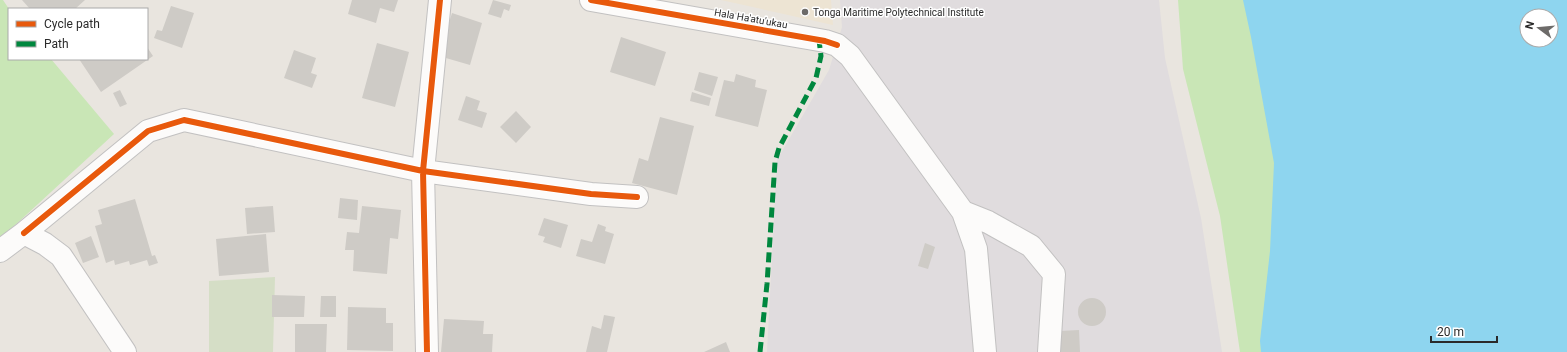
<svg xmlns="http://www.w3.org/2000/svg" width="1567" height="352" font-family="Roboto,sans-serif">
<style>
.industrial{fill:#e0dcde}
.education{fill:#ede4d3}
.green{fill:#c9e6b6}
.cemetery{fill:#d5dec6}
.water{fill:#8ed5ef;fill-rule:evenodd}
.building{fill:#cecbc6}
.lines{fill:none;stroke-linecap:round;stroke-linejoin:round}
.minor-casing{stroke:#c2c1c1;stroke-width:24}
.minor{stroke:#fcfbfa;stroke-width:22}
.quiet{stroke:#00873e;stroke-width:5;stroke-dasharray:10 5;stroke-linecap:butt}
.cycleway-casing{stroke:#fff;stroke-width:8}
.cycleway{stroke:#e8590c;stroke-width:6}
.poi-dot{fill:#6d6b69;stroke:#fff;stroke-width:1.5}
.labels{text-anchor:middle;stroke-width:3;stroke-linejoin:round;paint-order:stroke}
.poi-label{font-size:10px;fill:#2a2a2a;stroke:#fff;text-anchor:start}
.street-label{font-size:10px;fill:#2a2a2a;stroke:#fff}
</style>
<rect width="100%" height="100%" fill="#e9e5df"/>
<path class="industrial" d="M 840,0 L 1159,0 L 1165,58 L 1201,218 L 1222,352 L 767,352 L 777,160 L 829,70 L 842,27 Z"/>
<path class="education" d="M 721,0 L 831,0 L 833,25 Z"/>
<path class="green" d="M 0,0 L 3,0 L 9,9 L 9,59 L 51,59 L 114,134 L 0,239 Z
M 1178,0 L 1271,0 L 1295,352 L 1240,352 L 1220,216 L 1183,69 Z"/>
<path class="cemetery" d="M 275,277 L 273,352 L 209,352 L 209,281 Z"/>
<path class="water" d="M 1243,0 L 1567,0 L 1567,352 L 1261,352 L 1260,341 L 1270,251 L 1274,163 L 1251,37 ZM 1527,16 L 1551,16 L 1551,40 L 1527,40 Z"/>
<path class="building" d="M 22,0 L 85,0 L 75,9 L 30,9 Z
M 352,0 L 398,0 L 394,12 L 380,8 L 376,23 L 348,14 Z
M 493,0 L 511,5 L 509,11 L 504,9 L 501,18 L 488,14 Z
M 171,6 L 194,13 L 182,48 L 154,38 L 157,30 L 162,31 Z
M 452,13 L 482,23 L 470,65 L 439,56 Z
M 621,37 L 666,52 L 655,86 L 610,72 Z
M 377,43 L 409,52 L 395,107 L 362,98 Z
M 147,47 L 153,56 L 101,92 L 79,59 L 147,59 Z
M 294,50 L 316,58 L 311,73 L 317,75 L 312,88 L 284,78 Z
M 699,72 L 718,77 L 712,96 L 694,90 Z
M 736,74 L 756,80 L 755,87 L 767,90 L 758,127 L 715,116 L 724,80 L 734,82 Z
M 120,90 L 127,104 L 120,107 L 113,93 Z
M 692,92 L 711,98 L 709,106 L 690,101 Z
M 466,96 L 480,101 L 477,110 L 487,113 L 482,128 L 458,120 Z
M 516,111 L 531,127 L 516,143 L 500,127 Z
M 660,117 L 694,126 L 677,195 L 632,183 L 639,158 L 648,161 Z
M 340,198 L 358,200 L 357,220 L 338,218 Z
M 135,199 L 152,256 L 155,255 L 158,263 L 149,266 L 147,260 L 130,265 L 129,261 L 115,265 L 114,260 L 106,263 L 95,226 L 102,224 L 98,210 Z
M 273,206 L 275,232 L 247,234 L 245,208 Z
M 362,206 L 401,210 L 398,239 L 390,238 L 387,274 L 353,271 L 354,250 L 345,250 L 347,232 L 359,233 Z
M 544,218 L 568,225 L 561,248 L 543,242 L 545,237 L 538,235 Z
M 598,224 L 606,227 L 605,231 L 614,234 L 605,264 L 576,256 L 581,239 L 592,242 Z
M 266,234 L 269,272 L 219,276 L 216,239 Z
M 91,236 L 99,257 L 83,263 L 75,243 Z
M 925,243 L 935,247 L 928,269 L 918,266 Z
M 272,295 L 305,296 L 304,317 L 272,317 Z
M 321,296 L 336,296 L 336,317 L 320,317 Z
M1078 312a14 14 0 1 1 28 0a14 14 0 1 1-28 0Z
M 348,307 L 386,308 L 386,323 L 393,323 L 393,351 L 347,350 Z
M 604,315 L 615,317 L 607,352 L 586,352 L 592,326 L 601,329 Z
M 444,319 L 484,321 L 483,334 L 493,334 L 492,352 L 441,352 Z
M 295,324 L 327,324 L 326,352 L 295,352 Z
M 1079,330 L 1080,352 L 1061,352 L 1060,331 Z
M 726,342 L 730,352 L 704,352 Z"/>
<g class="lines">
<defs>
<path id="minor" d="M 591,0 L 825,41 L 837,45 L 850,56 L 963,212 L 976,249 L 985,352
M 963,212 L 988,222 L 1031,246 L 1054,274 L 1049,352
M 24,233 L 148,131 L 184,120 L 423,171 L 440,0
M 0,251 L 24,233 L 45,244 L 61,256 L 125,352
M 427,352 L 423,171 L 591,194 L 637,197"/>
</defs>
<use href="#minor" class="minor-casing"/>
<use href="#minor" class="minor"/>
<path class="quiet" d="M 760,352 L 767,284 L 775,162 L 779,148 L 816,78 L 821,56 L 819,40"/>
<defs>
<path id="cycleway" d="M 591,0 L 825,41 L 837,45
M 24,233 L 148,131 L 184,120 L 423,171 L 440,0
M 427,352 L 423,171 L 591,194 L 637,197"/>
</defs>
<use href="#cycleway" class="cycleway-casing"/>
<use href="#cycleway" class="cycleway"/>
</g>
<circle class="poi-dot" cx="805" cy="12" r="4"/>
<g class="labels">
<g class="poi-label">
<text x="813" y="16">Tonga Maritime Polytechnical Institute</text>
</g>
<g class="street-label">
<text transform="translate(751 18) rotate(10)" y="4">Hala Ha'atu'ukau</text>
</g>
</g>
<rect x="8" y="8" width="140" height="52" fill="#ffffff" stroke="#aaaaaa"/>
<rect x="16" y="21" width="20" height="6" fill="#e8590c" stroke="#aaaaaa"/>
<text x="44" y="28" font-size="12" fill="#2a2a2a">Cycle path</text>
<rect x="16" y="41" width="20" height="6" fill="#00873e" stroke="#aaaaaa"/>
<text x="44" y="48" font-size="12" fill="#2a2a2a">Path</text>
<g transform="translate(1539 28) rotate(286)"><circle r="19" fill="#ffffff" stroke="#aaaaaa"/>
<path d="M0-3L7 15L0 10L-7 15Z" fill="#6d6b69"/>
<text y="-6" font-size="11" font-weight="bold" text-anchor="middle" fill="#2a2a2a">N</text>
</g>
<path d="M1431 336v6h66v-6" fill="none" stroke="#2a2a2a" stroke-width="2"/>
<text x="1437" y="336" font-size="12" fill="#2a2a2a" stroke="#ffffff" stroke-width="3" paint-order="stroke">20 m</text>
</svg>
